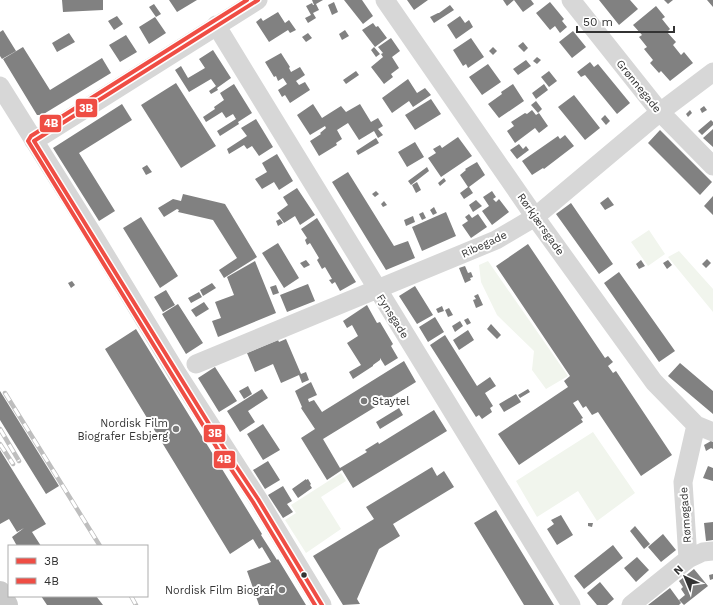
<svg xmlns="http://www.w3.org/2000/svg" width="713" height="605" font-family="'Work Sans',sans-serif">
<style>
.green{fill:#f1f5ed}
.building{fill:#818181}
.lines{fill:none;stroke-linecap:round;stroke-linejoin:round}
.minor{stroke:#d7d7d7;stroke-width:19}
.major{stroke:#cacaca;stroke-width:22}
.rail-casing{stroke:#bebebe;stroke-width:4.5}
.rail{stroke:#fff;stroke-width:3;stroke-dasharray:9;stroke-linecap:butt}
.bus-1-casing{stroke:#fff;stroke-width:7}
.bus-2-casing{stroke:#fff;stroke-width:7}
.bus-1{stroke:#ef4d44;stroke-width:4}
.bus-2{stroke:#ef4d44;stroke-width:4}
.poi-dot{fill:#7a7a7a;stroke:#fff;stroke-width:1.5}
.bus-dot{fill:#333;stroke:#fff;stroke-width:1.5}
.labels{text-anchor:middle;stroke-width:4;stroke-linejoin:round;paint-order:stroke}
.street-label{font-size:11px;fill:#333;stroke:#fff}
.poi-label{font-size:11px;fill:#333;stroke:#fff;text-anchor:end}
.line-badge{stroke:#fff;stroke-width:1.5}
.badge-label{font-size:11px;text-anchor:middle;font-weight:bold;fill:#fff}
</style>
<rect width="100%" height="100%" fill="#fff"/>
<path class="green" d="M 649,230 L 665,254 L 648,266 L 631,242 Z
M 679,251 L 713,289 L 713,312 L 668,257 Z
M 488,261 L 568,376 L 546,389 L 532,370 L 534,351 L 497,315 L 481,282 L 479,265 Z
M 593,432 L 635,493 L 597,521 L 578,491 L 537,517 L 516,481 Z
M 341,473 L 346,481 L 321,497 L 341,529 L 306,553 L 285,520 L 296,513 L 291,505 Z"/>
<path class="building" d="M 62,0 L 103,0 L 103,10 L 63,12 Z
M 169,0 L 197,0 L 177,12 Z
M 312,0 L 323,0 L 316,4 L 319,10 L 313,13 L 316,18 L 308,23 L 305,18 L 311,15 L 306,6 L 312,3 L 313,5 L 314,5 Z
M 344,0 L 362,0 L 373,16 L 363,24 Z
M 407,0 L 428,0 L 414,10 Z
M 503,0 L 531,0 L 534,4 L 523,12 L 514,0 L 507,6 Z
M 599,0 L 630,0 L 638,9 L 619,25 Z
M 664,0 L 673,0 L 668,4 Z
M 707,0 L 713,0 L 713,7 Z
M 334,2 L 338,12 L 332,15 L 328,5 Z
M 550,2 L 564,19 L 562,21 L 567,27 L 560,33 L 555,26 L 550,30 L 536,13 Z
M 154,4 L 161,14 L 156,17 L 149,7 Z
M 450,5 L 454,10 L 434,23 L 430,17 L 438,13 L 439,13 Z
M 656,6 L 665,17 L 662,19 L 670,29 L 667,32 L 676,42 L 673,45 L 681,55 L 684,52 L 693,63 L 670,81 L 661,71 L 659,73 L 650,63 L 653,60 L 644,49 L 647,47 L 639,37 L 642,35 L 633,25 Z
M 278,12 L 285,23 L 289,20 L 296,30 L 290,33 L 288,30 L 269,42 L 256,22 L 261,18 L 263,21 Z
M 117,16 L 123,24 L 114,30 L 108,21 Z
M 460,16 L 465,23 L 469,20 L 473,27 L 456,39 L 447,25 Z
M 155,17 L 166,33 L 149,44 L 139,27 Z
M 373,23 L 376,27 L 378,26 L 387,38 L 375,47 L 362,30 Z
M 3,30 L 16,51 L 2,59 L 0,56 L 0,32 Z
M 345,30 L 349,36 L 342,40 L 339,34 Z
M 573,31 L 586,47 L 572,58 L 559,42 Z
M 69,33 L 75,42 L 57,52 L 52,43 Z
M 308,33 L 312,38 L 306,42 L 302,37 Z
M 126,35 L 137,52 L 120,62 L 109,45 Z
M 391,38 L 400,51 L 392,57 L 399,68 L 391,74 L 393,77 L 384,84 L 371,67 L 383,57 L 381,54 L 383,53 L 378,47 Z
M 471,38 L 484,57 L 468,68 L 466,64 L 463,66 L 453,50 Z
M 523,42 L 528,48 L 524,52 L 518,46 Z
M 23,47 L 50,90 L 102,58 L 111,73 L 42,115 L 37,115 L 3,59 Z
M 374,47 L 380,54 L 376,57 L 371,50 Z
M 493,47 L 497,51 L 493,55 L 489,51 Z
M 213,50 L 231,78 L 217,88 L 218,90 L 211,94 L 209,91 L 216,86 L 211,79 L 189,92 L 175,70 L 181,66 L 188,78 L 205,68 L 199,59 Z
M 281,53 L 290,67 L 289,68 L 291,72 L 300,67 L 305,75 L 296,81 L 299,85 L 305,82 L 310,90 L 290,103 L 285,95 L 282,97 L 278,90 L 287,84 L 283,78 L 278,81 L 276,76 L 274,77 L 265,62 Z
M 537,57 L 541,60 L 537,64 L 533,61 Z
M 526,60 L 531,66 L 518,75 L 513,69 Z
M 590,62 L 594,67 L 598,64 L 630,103 L 617,114 L 585,75 L 581,77 L 577,72 Z
M 488,64 L 501,82 L 482,95 L 469,77 Z
M 356,71 L 359,75 L 346,84 L 343,80 Z
M 549,71 L 557,81 L 549,87 L 541,77 Z
M 408,79 L 417,93 L 425,88 L 431,95 L 413,107 L 409,101 L 392,113 L 382,98 Z
M 176,83 L 216,146 L 181,168 L 141,105 Z
M 234,84 L 252,113 L 238,122 L 239,124 L 220,136 L 217,131 L 236,119 L 233,114 L 226,118 L 222,112 L 206,122 L 203,117 L 215,109 L 214,107 L 224,100 L 220,93 Z
M 513,84 L 524,101 L 499,118 L 488,104 L 502,94 L 501,92 Z
M 544,84 L 548,90 L 536,99 L 532,93 Z
M 574,95 L 600,128 L 585,140 L 558,107 Z
M 431,99 L 441,114 L 415,130 L 405,115 Z
M 536,101 L 542,109 L 538,113 L 531,105 Z
M 122,104 L 132,120 L 79,153 L 115,211 L 99,221 L 53,148 Z
M 313,104 L 322,118 L 341,106 L 346,112 L 360,104 L 371,122 L 378,118 L 383,126 L 378,129 L 383,135 L 378,138 L 374,131 L 359,140 L 348,123 L 337,130 L 342,139 L 336,143 L 337,145 L 319,156 L 310,141 L 321,134 L 320,133 L 326,128 L 325,126 L 310,135 L 297,115 Z
M 704,106 L 707,110 L 702,113 L 700,109 Z
M 532,110 L 536,115 L 539,113 L 548,126 L 539,133 L 535,128 L 515,143 L 507,131 L 514,126 L 511,122 L 525,113 L 527,114 Z
M 690,110 L 692,113 L 688,117 L 686,114 Z
M 605,115 L 610,121 L 606,125 L 601,119 Z
M 256,119 L 273,147 L 259,156 L 252,146 L 247,149 L 244,145 L 229,154 L 227,149 L 247,136 L 241,128 Z
M 711,120 L 713,122 L 713,125 L 702,135 L 698,131 Z
M 713,129 L 713,147 L 703,138 Z
M 660,130 L 712,182 L 700,195 L 648,143 Z
M 565,135 L 574,146 L 544,169 L 543,168 L 532,175 L 522,161 L 558,136 L 560,139 Z
M 458,137 L 472,156 L 441,177 L 428,158 L 436,153 L 433,149 L 440,145 L 442,148 Z
M 376,138 L 379,143 L 358,155 L 356,151 Z
M 415,142 L 424,157 L 407,167 L 398,152 Z
M 519,144 L 523,149 L 526,146 L 529,150 L 517,159 L 510,150 Z
M 277,154 L 293,181 L 279,190 L 274,182 L 262,189 L 255,179 L 267,172 L 262,163 Z
M 477,162 L 485,175 L 469,187 L 473,193 L 464,199 L 460,193 L 468,187 L 460,175 L 466,170 L 465,169 Z
M 147,165 L 152,172 L 146,175 L 142,168 Z
M 427,167 L 429,171 L 411,185 L 408,181 Z
M 348,172 L 394,246 L 408,241 L 415,258 L 386,270 L 332,182 Z
M 444,178 L 446,181 L 440,186 L 438,183 Z
M 417,182 L 421,190 L 416,193 L 412,185 Z
M 297,188 L 315,215 L 300,225 L 295,216 L 284,223 L 277,213 L 288,205 L 283,197 Z
M 376,191 L 379,194 L 375,197 L 372,194 Z
M 492,191 L 496,197 L 493,199 L 496,202 L 499,199 L 509,212 L 492,225 L 482,211 L 489,206 L 483,197 Z
M 183,194 L 225,204 L 257,257 L 224,278 L 219,270 L 237,258 L 213,220 L 178,212 L 179,210 L 177,209 L 164,217 L 158,208 L 173,199 L 181,201 Z
M 713,196 L 713,215 L 704,206 Z
M 608,197 L 614,205 L 605,210 L 600,203 Z
M 476,200 L 482,206 L 473,212 L 469,205 Z
M 384,201 L 387,205 L 383,207 L 381,204 Z
M 571,203 L 613,264 L 599,274 L 556,214 Z
M 434,207 L 437,213 L 433,215 L 430,210 Z
M 423,212 L 426,218 L 422,220 L 419,214 Z
M 446,212 L 456,236 L 422,251 L 412,227 Z
M 469,214 L 472,218 L 478,214 L 487,227 L 471,238 L 462,225 L 468,221 L 465,217 Z
M 413,216 L 415,222 L 406,226 L 404,220 Z
M 141,217 L 178,276 L 160,288 L 123,228 Z
M 317,218 L 356,282 L 340,291 L 335,282 L 332,284 L 329,280 L 332,279 L 325,267 L 322,269 L 317,260 L 319,258 L 310,243 L 307,245 L 305,240 L 307,238 L 301,229 Z
M 280,219 L 283,223 L 278,226 L 276,221 Z
M 278,243 L 299,278 L 284,288 L 262,253 Z
M 528,244 L 605,358 L 608,356 L 613,362 L 608,366 L 613,373 L 616,371 L 672,455 L 641,476 L 598,412 L 592,415 L 586,406 L 583,408 L 578,400 L 573,403 L 583,418 L 581,419 L 583,422 L 519,465 L 498,434 L 568,387 L 564,381 L 570,376 L 496,266 Z
M 707,259 L 711,263 L 706,268 L 702,264 Z
M 306,260 L 310,265 L 304,268 L 300,263 Z
M 641,260 L 645,266 L 639,269 L 636,264 Z
M 668,260 L 672,265 L 667,269 L 663,263 Z
M 255,261 L 276,313 L 218,337 L 212,321 L 221,318 L 215,302 L 234,295 L 227,277 Z
M 465,266 L 468,273 L 471,272 L 473,277 L 470,278 L 471,280 L 465,283 L 459,268 Z
M 619,272 L 675,351 L 659,362 L 604,283 Z
M 72,281 L 75,285 L 71,288 L 68,283 Z
M 212,283 L 216,288 L 203,296 L 200,290 Z
M 308,284 L 315,301 L 287,312 L 280,295 Z
M 276,285 L 279,293 L 273,295 L 270,287 Z
M 415,286 L 433,315 L 417,324 L 399,296 Z
M 166,290 L 175,305 L 163,312 L 154,297 Z
M 199,292 L 202,297 L 191,303 L 188,298 Z
M 478,294 L 483,305 L 476,308 L 473,300 L 476,299 L 474,296 Z
M 204,302 L 209,309 L 196,317 L 191,310 Z
M 178,304 L 203,343 L 186,354 L 162,314 Z
M 367,305 L 377,323 L 380,322 L 393,344 L 391,346 L 398,358 L 385,366 L 380,358 L 380,360 L 373,365 L 373,366 L 353,379 L 349,372 L 361,365 L 347,343 L 358,336 L 352,325 L 347,328 L 343,321 Z
M 442,306 L 444,311 L 438,313 L 436,309 Z
M 449,308 L 453,315 L 448,317 L 445,310 Z
M 435,317 L 444,332 L 428,342 L 419,327 Z
M 468,318 L 471,323 L 467,325 L 464,320 Z
M 460,321 L 463,326 L 455,332 L 452,326 Z
M 491,324 L 501,335 L 497,339 L 487,329 Z
M 136,329 L 262,534 L 261,535 L 277,560 L 278,559 L 306,605 L 259,605 L 247,571 L 271,562 L 262,547 L 259,549 L 253,539 L 230,554 L 105,349 Z
M 468,330 L 474,340 L 459,350 L 453,340 Z
M 445,335 L 477,386 L 490,377 L 496,386 L 485,393 L 493,406 L 490,408 L 492,412 L 482,419 L 479,415 L 476,417 L 430,345 Z
M 286,339 L 301,374 L 306,372 L 309,380 L 302,383 L 299,375 L 281,383 L 273,364 L 255,372 L 247,353 L 278,340 L 279,342 Z
M 404,361 L 416,382 L 323,439 L 340,468 L 367,452 L 365,450 L 378,442 L 379,444 L 434,410 L 447,431 L 353,488 L 342,470 L 327,480 L 301,438 L 315,429 L 301,408 L 302,407 L 295,391 L 311,382 L 317,395 L 308,399 L 309,402 L 314,400 L 322,412 Z
M 680,363 L 713,391 L 713,414 L 668,376 Z
M 215,367 L 237,401 L 219,412 L 198,378 Z
M 248,386 L 252,394 L 244,399 L 239,391 Z
M 262,389 L 268,398 L 248,411 L 255,422 L 240,432 L 227,411 Z
M 528,389 L 530,392 L 520,398 L 518,395 Z
M 0,391 L 59,486 L 46,494 L 0,420 Z
M 516,394 L 521,402 L 504,412 L 499,404 Z
M 399,408 L 403,415 L 380,429 L 376,422 Z
M 263,424 L 280,450 L 263,460 L 247,434 Z
M 711,441 L 713,442 L 713,449 L 711,448 L 706,451 L 704,445 Z
M 0,450 L 46,524 L 32,532 L 41,546 L 17,546 L 12,537 L 24,528 L 17,532 L 9,519 L 0,524 Z
M 268,461 L 280,480 L 265,489 L 253,470 Z
M 708,466 L 713,468 L 713,481 L 703,478 Z
M 432,467 L 437,476 L 444,471 L 454,487 L 393,524 L 400,536 L 379,549 L 357,599 L 360,604 L 343,605 L 313,556 L 374,519 L 366,507 Z
M 306,479 L 306,480 L 308,479 L 311,484 L 310,485 L 312,488 L 298,498 L 292,489 Z
M 283,486 L 292,501 L 287,504 L 293,512 L 283,518 L 268,495 Z
M 496,510 L 554,605 L 524,605 L 474,523 Z
M 561,515 L 573,535 L 557,545 L 547,529 L 554,524 L 551,520 Z
M 713,522 L 713,540 L 706,541 L 704,523 Z
M 588,523 L 593,523 L 592,527 L 588,526 Z
M 635,526 L 650,544 L 644,549 L 630,531 Z
M 663,534 L 676,550 L 661,562 L 648,547 Z
M 613,545 L 623,558 L 584,589 L 574,576 Z
M 637,557 L 649,570 L 636,582 L 624,568 Z
M 694,569 L 708,586 L 684,605 L 679,600 L 685,595 L 681,589 L 683,587 L 679,581 Z
M 713,574 L 713,579 L 710,580 L 709,575 Z
M 600,582 L 614,599 L 607,605 L 597,605 L 587,593 Z
M 670,588 L 681,603 L 679,605 L 648,605 Z
M 41,596 L 96,596 L 103,605 L 47,605 Z"/>
<g class="lines">
<path class="minor" d="M 385,0 L 535,217 L 654,382 L 696,425 L 713,432
M 571,0 L 660,112 L 713,166
M 216,25 L 571,605
M 0,86 L 92,233 L 178,375 L 258,499 L 322,605
M 34,141 L 258,0
M 196,364 L 496,240 L 535,217 L 660,112 L 713,72
M 688,559 L 683,482 L 696,425
M 631,605 L 688,559 L 703,552 L 713,551"/>
<path class="major" d="M 0,592 L 7,605"/>
<defs>
<path id="rail" d="M 5,393 L 100,546
M 0,429 L 19,461
M 0,444 L 13,464
M 131,596 L 136,605"/>
</defs>
<use href="#rail" class="rail-casing"/>
<use href="#rail" class="rail"/>
<defs>
<path id="bus-1" d="M 258,0 L 34,141 L 222,445 L 258,499 L 322,605"/>
<path id="bus-2" d="M 247,0 L 31,136 L 28,141 L 217,448 L 253,502 L 315,605"/>
</defs>
<use href="#bus-1" class="bus-1-casing"/>
<use href="#bus-2" class="bus-2-casing"/>
<use href="#bus-1" class="bus-1"/>
<use href="#bus-2" class="bus-2"/>
</g>
<g class="poi-dot">
<circle cx="364" cy="401" r="4"/>
<circle cx="176" cy="429" r="4"/>
<circle cx="282" cy="590" r="4"/>
</g>
<circle class="bus-dot" cx="304" cy="575" r="3.5"/>
<g class="labels">
<g class="street-label">
<text transform="translate(639 86) rotate(51)" y="4">Grønnegade</text>
<text transform="translate(541 224) rotate(55)" y="4">Rørkjærsgade</text>
<text transform="translate(484 244) rotate(-25)" y="4">Ribegade</text>
<text transform="translate(393 316) rotate(58)" y="4">Fynsgade</text>
<text transform="translate(685 515) rotate(-94)" y="4">Rømøgade</text>
</g>
<g class="poi-label">
<text x="372" y="405" text-anchor="start">Staytel</text>
<text x="168" y="427">Nordisk Film<tspan x="168" dy="13">Biografer Esbjerg</tspan></text>
<text x="274" y="594">Nordisk Film Biograf</text>
</g>
</g>
<g class="line-badge">
<rect x="75" y="98" width="23" height="20" rx="4" fill="#ef4d44"/>
<rect x="39" y="114" width="23" height="19" rx="4" fill="#ef4d44"/>
<rect x="203" y="424" width="23" height="19" rx="4" fill="#ef4d44"/>
<rect x="213" y="450" width="23" height="19" rx="4" fill="#ef4d44"/>
</g>
<g class="badge-label">
<text x="86" y="112">3B</text>
<text x="51" y="127">4B</text>
<text x="215" y="437">3B</text>
<text x="224" y="463">4B</text>
</g>
<rect x="8" y="545" width="140" height="52" fill="#ffffff" stroke="#adadad"/>
<rect x="16" y="558" width="20" height="6" fill="#ef4d44" stroke="#adadad"/>
<text x="44" y="565" font-size="12" fill="#333333">3B</text>
<rect x="16" y="578" width="20" height="6" fill="#ef4d44" stroke="#adadad"/>
<text x="44" y="585" font-size="12" fill="#333333">4B</text>
<g transform="translate(685 577) rotate(316)" stroke="#ffffff" stroke-width="3" paint-order="stroke">
<path d="M0-3L7 15L0 10L-7 15Z" fill="#333333"/>
<text y="-6" font-size="11" font-weight="bold" text-anchor="middle" fill="#333333">N</text>
</g>
<path d="M577 26v6h97v-6" fill="none" stroke="#333333" stroke-width="2"/>
<text x="583" y="26" font-size="12" fill="#333333" stroke="#ffffff" stroke-width="3" paint-order="stroke">50 m</text>
</svg>
